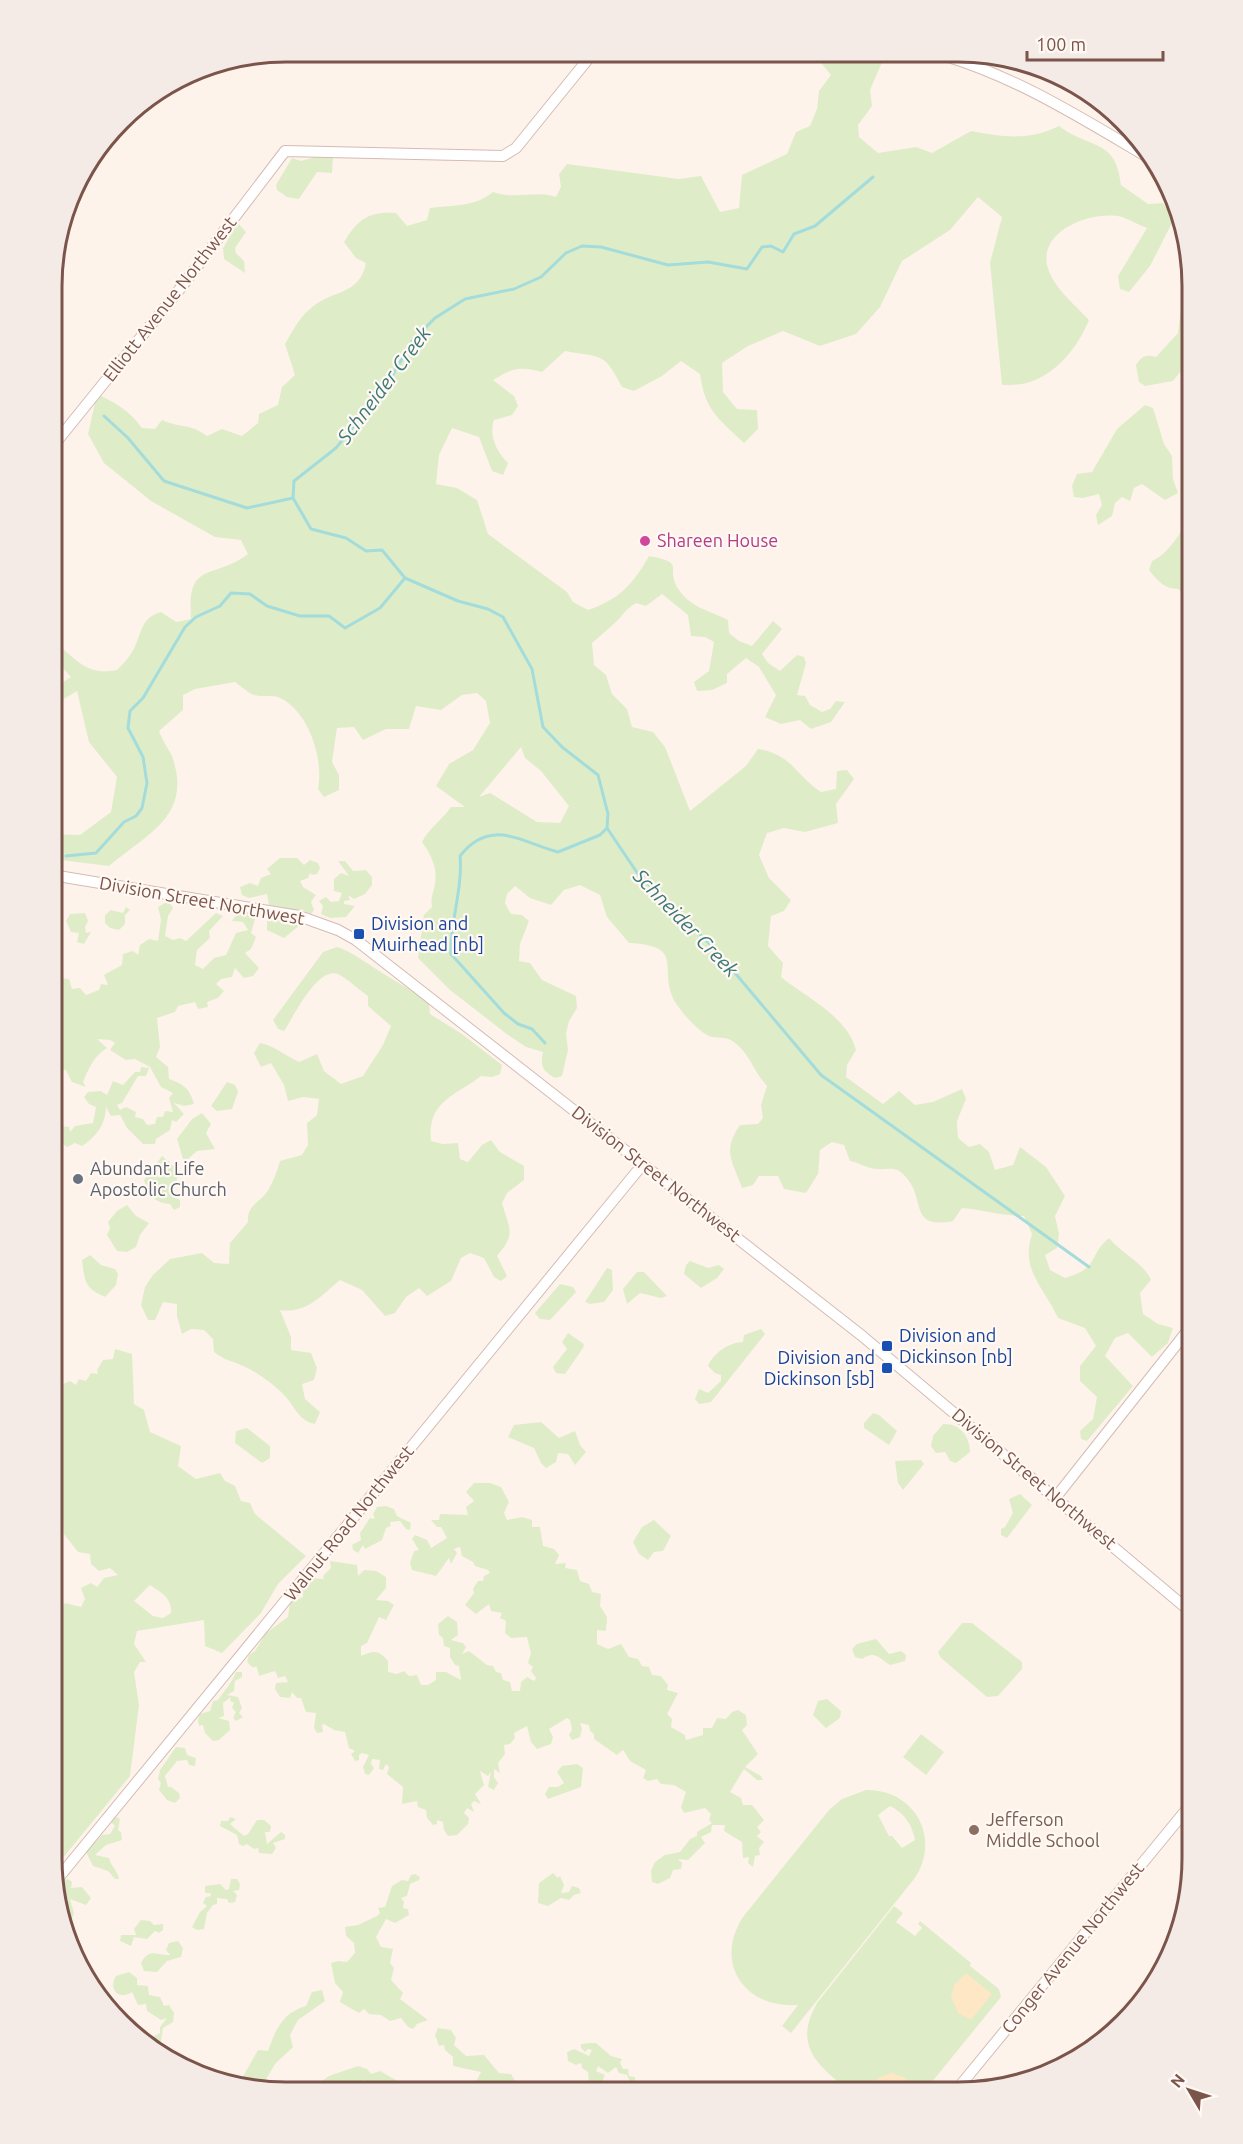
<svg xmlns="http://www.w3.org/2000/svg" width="1243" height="2144" font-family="Ubuntu,sans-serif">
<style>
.green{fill:#deedc8;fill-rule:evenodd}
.sand{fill:#fee7c5}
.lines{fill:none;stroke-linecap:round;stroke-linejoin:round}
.stream{stroke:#a3dcda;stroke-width:3}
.minor-casing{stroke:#d4bbb2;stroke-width:12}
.minor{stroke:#fff;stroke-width:10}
.hotel-dot{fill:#d1479c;stroke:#fff8f3;stroke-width:2}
.transit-dot{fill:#1a4fb4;stroke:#fff8f3;stroke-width:2}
.worship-dot{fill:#6b7280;stroke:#fff8f3;stroke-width:2}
.education-dot{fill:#8d6e63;stroke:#fff8f3;stroke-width:2}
.labels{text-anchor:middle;stroke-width:4.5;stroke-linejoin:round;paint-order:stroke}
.street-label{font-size:18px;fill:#7b544b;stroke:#fff8f3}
.hotel-label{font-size:18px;fill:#b23c85;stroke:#fff8f3;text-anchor:start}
.transit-label{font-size:18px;fill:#164399;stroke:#fff8f3;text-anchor:start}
.worship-label{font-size:18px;fill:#5b616d;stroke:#fff8f3;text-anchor:start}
.education-label{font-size:18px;fill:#785e54;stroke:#fff8f3;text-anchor:start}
.water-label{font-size:20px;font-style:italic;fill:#3a7978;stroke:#fff8f3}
.rim{fill:none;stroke:#7b544b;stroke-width:3}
</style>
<rect width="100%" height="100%" fill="#fef3eb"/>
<path class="green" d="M 814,54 L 880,55 L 883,60 L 870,90 L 872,106 L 858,125 L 859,137 L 878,153 L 916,147 L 932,153 L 971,131 C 1003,137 1029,141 1059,126 C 1091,150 1116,138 1121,185 L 1148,204 L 1163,203 L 1174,219 L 1150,266 L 1129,292 L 1120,289 L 1118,276 L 1147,228 C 1139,225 1130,220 1122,217 C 1094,210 1040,229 1047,265 C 1052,286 1074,304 1089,320 C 1078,347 1056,375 1027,383 C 1019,385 1010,385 1002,385 L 990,263 L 1002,217 L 978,197 L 950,230 L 902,261 L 880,307 L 856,334 L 820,346 L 783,331 L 748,346 L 722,363 L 723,392 L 737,409 L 757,410 L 758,429 L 744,443 C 718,418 705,411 700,374 L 681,361 L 662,376 L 634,391 L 622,387 C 604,351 601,358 565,351 L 542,372 C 519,366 512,368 493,380 L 514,396 L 518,406 L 512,415 L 494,420 C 489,436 496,451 508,463 L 503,475 L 492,471 L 479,437 L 452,428 L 439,455 L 436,484 L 457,488 L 477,500 L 488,534 L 567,592 L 573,602 L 588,610 C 620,599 633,584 649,556 C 688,563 664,567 679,590 C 691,608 711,611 728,620 L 729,633 L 739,641 L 752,646 L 773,621 L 782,629 L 762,654 L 768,663 L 780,671 L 797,655 L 804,657 L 806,663 L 797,695 L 805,696 L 810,705 L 822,712 L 830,709 L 836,701 L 845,702 L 831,722 L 811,729 L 800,720 L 781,724 L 765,717 L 776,695 L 759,667 L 746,658 L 727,674 L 727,683 L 712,690 L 697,691 L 694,682 L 709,671 L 714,642 L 705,637 L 691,636 L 688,615 L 662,594 L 646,606 L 636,603 C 623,611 624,615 615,623 C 607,630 600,636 592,643 L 594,665 L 606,675 L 612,694 L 627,709 L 632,727 L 653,732 L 665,747 L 690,811 L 746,766 L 758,749 C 792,754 795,775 821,792 L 836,789 L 837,771 L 847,770 L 854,779 L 836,804 L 838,823 L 805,832 L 784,828 L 767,833 L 759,855 L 769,878 L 791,900 L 784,911 L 771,916 L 768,946 L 783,963 L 781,977 C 807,998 847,1016 856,1050 L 847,1065 L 846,1077 L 883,1104 L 899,1091 L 915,1105 L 933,1102 L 962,1089 L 966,1099 L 957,1121 L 958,1138 L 969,1147 L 980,1144 L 989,1152 L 995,1170 L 1013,1165 L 1020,1147 L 1046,1167 L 1065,1196 L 1055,1216 L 1059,1234 L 1057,1248 L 1045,1255 L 1050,1270 L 1065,1278 C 1100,1268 1087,1257 1109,1238 C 1121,1253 1144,1263 1151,1280 L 1140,1293 L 1143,1314 L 1158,1324 L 1173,1328 L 1168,1343 L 1152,1357 L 1128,1333 L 1115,1338 L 1105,1356 L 1133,1386 L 1087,1441 L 1081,1439 L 1080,1431 L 1093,1419 L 1097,1397 L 1080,1381 L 1080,1366 L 1096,1346 L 1085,1328 L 1058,1318 C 1044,1287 1020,1270 1032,1234 L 1024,1216 C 1003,1216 984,1210 962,1208 L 953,1221 C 906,1230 928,1197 903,1174 C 895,1166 886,1170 877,1169 C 868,1169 858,1162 850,1161 L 844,1145 L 832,1142 L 820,1150 L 818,1174 L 806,1193 L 784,1189 L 778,1176 L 759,1176 L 753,1185 L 742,1188 C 732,1160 722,1151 740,1125 L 758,1124 L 763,1118 L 761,1105 L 767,1086 C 752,1069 752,1057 734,1042 C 728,1037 720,1038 712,1037 C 700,1034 682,1013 675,1002 C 657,968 687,946 629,943 L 607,917 L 600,895 L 580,885 L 564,890 L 551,905 L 530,898 L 515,886 L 507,894 L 505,903 L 511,914 L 522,915 L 529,921 L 520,944 L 519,961 L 530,963 L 542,980 L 576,996 L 577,1008 L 569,1021 L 566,1034 L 568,1050 L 562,1076 L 555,1078 C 542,1070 540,1066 543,1052 L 526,1047 L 508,1035 L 450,990 L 418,958 L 424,915 L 432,907 C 430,896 434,893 435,883 C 438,868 430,853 422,842 C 429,828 442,820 451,807 L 465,807 L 436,786 L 449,764 L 473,750 L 490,723 L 486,701 L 477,693 L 462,695 L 441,710 L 416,706 L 409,729 L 386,729 L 363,740 L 354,727 L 337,728 L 332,762 L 339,775 L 339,790 L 324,797 L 318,789 C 324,760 309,710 278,697 C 271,695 262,697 254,695 C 248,693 241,686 235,682 L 195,689 L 183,695 L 183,710 L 159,731 C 162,740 168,748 172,756 C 193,816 148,833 109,866 L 52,859 L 52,834 L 80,835 L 111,812 L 117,777 L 89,742 L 77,691 L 52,706 L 52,689 L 71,677 L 57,662 L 52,650 L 62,648 C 81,665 91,675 117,670 C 122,665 128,659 132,652 C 142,636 139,618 161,612 L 176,622 L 191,619 C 187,559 212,581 248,554 L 241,540 L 215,537 L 151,501 L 104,463 L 88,434 L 97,394 C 116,403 130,411 142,428 L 155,429 L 162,420 C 182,429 187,422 207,436 L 222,429 L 242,436 L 258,423 L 259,414 L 278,405 L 282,387 L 295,375 L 285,344 C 292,332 299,318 310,309 C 331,289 359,297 366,263 L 356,258 L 344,242 C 358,219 369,211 396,213 L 407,226 L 427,220 L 430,208 C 453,205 475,207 493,192 C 516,200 533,190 556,197 L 561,187 L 559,174 L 567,164 L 679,179 L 701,176 L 720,212 L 739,208 L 742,175 L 787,154 L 796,132 L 810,126 L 817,109 L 819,91 L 831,75 ZM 521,747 L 525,758 L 541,771 L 569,806 L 560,823 L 537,822 L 490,793 L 479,797 Z
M 315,157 L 333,158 L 332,173 L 317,172 L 299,199 L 287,197 L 277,190 L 276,185 L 292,158 L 301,161 Z
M 238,223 L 246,232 L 235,248 L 236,253 L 244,261 L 245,273 L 224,259 L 223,248 Z
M 1192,287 L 1192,357 L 1173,381 L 1145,386 L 1139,382 L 1136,365 C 1142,356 1145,354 1156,357 L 1178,333 L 1182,299 Z
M 1145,405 L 1153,408 L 1164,444 L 1172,456 L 1173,479 L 1178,493 L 1165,500 L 1142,484 L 1134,488 L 1130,501 L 1122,497 L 1115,503 L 1112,516 L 1098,525 L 1096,515 L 1102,505 L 1099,494 L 1083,498 L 1074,497 L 1072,486 L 1077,474 L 1092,472 L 1117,429 Z
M 1192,511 L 1192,563 L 1184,569 L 1189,586 L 1192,586 L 1192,601 L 1178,589 C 1164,589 1157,580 1149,570 L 1152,561 C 1169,554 1185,527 1192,511 Z
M 280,858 L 297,858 L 304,865 L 310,860 L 318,863 L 320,868 L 317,874 L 312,875 L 310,873 L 308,878 L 300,881 L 303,887 L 316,895 L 311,902 L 314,910 L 311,914 L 301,909 L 300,912 L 292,909 L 289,914 L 300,925 L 284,938 L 267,930 L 267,918 L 276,916 L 280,907 L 269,905 L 267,894 L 249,898 L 242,895 L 240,887 L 250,883 L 258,886 L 261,878 L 271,874 L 267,869 Z
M 338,861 L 345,861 L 353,871 L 366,870 L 372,877 L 372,885 L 365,894 L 354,899 L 348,895 L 350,900 L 344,901 L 344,904 L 355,906 L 346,917 L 330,918 L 321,914 L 323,906 L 319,901 L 326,897 L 331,902 L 339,901 L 342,893 L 334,891 L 334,879 L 341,873 L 349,876 Z
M 168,901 L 173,908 L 168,916 L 165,936 L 173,940 L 180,938 L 186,941 L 216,913 L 223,916 L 209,931 L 210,938 L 197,950 L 195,965 L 203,969 L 214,958 L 226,955 L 236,933 L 248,930 L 243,922 L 232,921 L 237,914 L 246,914 L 255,919 L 251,933 L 256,937 L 251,949 L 245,953 L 259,968 L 253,976 L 244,978 L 235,968 L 232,977 L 221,979 L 216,984 L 224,991 L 218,998 L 207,1002 L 208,1007 L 198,1009 L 195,1002 L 178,1006 L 175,1012 L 157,1018 L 160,1047 L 156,1057 L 168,1067 L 169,1079 C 184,1084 190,1089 194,1104 L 184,1106 L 174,1103 L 184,1114 L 176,1122 L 172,1120 L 170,1130 L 156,1139 L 155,1144 L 143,1144 L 127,1128 L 120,1115 L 111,1116 L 106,1107 C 106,1124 96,1137 82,1146 L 75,1143 L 67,1147 L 61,1143 L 61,1126 L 69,1127 L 70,1132 L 75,1126 L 93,1123 L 96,1107 L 89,1104 L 84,1097 L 88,1092 L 101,1091 L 107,1095 L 113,1081 L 123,1085 L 135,1072 L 140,1072 L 141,1067 L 149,1068 L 146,1076 L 138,1076 L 122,1103 L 117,1105 L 120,1110 L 126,1107 L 136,1112 L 135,1117 L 143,1119 L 147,1125 L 155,1124 L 157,1117 L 163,1117 L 165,1111 L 173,1112 L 169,1098 L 173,1093 L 161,1087 L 150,1067 L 135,1059 L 126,1060 L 110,1050 L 115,1043 L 110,1040 L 97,1039 L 107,1048 C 94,1056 89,1068 83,1082 L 86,1087 L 72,1082 L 66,1070 L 54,1068 L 52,1061 L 52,977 L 69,979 L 72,989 L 80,988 L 86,995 L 99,990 L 101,984 L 108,985 L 104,975 L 122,965 L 123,954 L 133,951 L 138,955 L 140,945 L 149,939 L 158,941 L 161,920 L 158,907 Z
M 126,907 L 130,910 L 125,915 L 125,924 L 119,930 L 110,928 L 105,923 L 105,915 L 111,910 L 123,913 Z
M 85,913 L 88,921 L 85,927 L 86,933 L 91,932 L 84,944 L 77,942 L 79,933 L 71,932 L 66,921 L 70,914 Z
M 337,947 C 352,952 355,956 367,963 C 387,977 409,988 429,1002 L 430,1014 L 462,1034 L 502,1065 L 500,1074 L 492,1077 L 481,1076 C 454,1097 427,1101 431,1141 L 443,1144 L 458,1143 L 460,1159 L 468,1162 L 482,1145 L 491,1140 L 500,1152 L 524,1166 L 524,1180 L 507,1193 L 502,1203 C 509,1229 517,1233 497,1256 L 507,1276 L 501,1281 L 494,1277 L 484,1258 L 470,1253 L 461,1258 L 451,1281 L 427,1296 L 419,1288 L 406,1297 L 395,1313 L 385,1316 L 362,1290 L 340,1280 C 321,1296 306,1314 280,1310 L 291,1337 L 291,1350 L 311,1353 L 317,1368 L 314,1380 L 302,1384 L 305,1399 L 320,1412 L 315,1424 C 299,1421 295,1407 285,1396 C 276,1386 256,1371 243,1366 C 232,1361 224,1360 214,1352 L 213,1339 L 204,1330 L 191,1329 L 182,1334 L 177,1316 L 177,1304 L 163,1302 L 155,1320 L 148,1320 L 141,1305 L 145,1287 L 153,1275 L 170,1259 L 202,1253 L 214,1263 L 229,1264 L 230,1243 L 248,1222 C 247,1205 258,1204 267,1192 C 273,1182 277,1172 280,1161 L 302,1155 L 308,1145 L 307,1123 L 317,1115 L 319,1099 L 303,1097 L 288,1101 L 284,1085 L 271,1063 L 261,1067 L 254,1053 L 260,1043 C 273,1045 286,1056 299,1062 L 317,1054 L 324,1071 L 341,1084 L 363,1076 L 383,1045 L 391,1026 L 368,1006 L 368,996 C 359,990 348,979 338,974 C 317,966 293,1018 284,1031 L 278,1029 L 273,1020 L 323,952 Z
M 227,1082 L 235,1085 L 238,1092 L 232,1109 L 217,1111 L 211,1106 Z
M 202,1113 L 211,1124 L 206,1133 L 215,1149 L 197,1151 L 188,1159 L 183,1159 L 177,1139 L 192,1119 Z
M 162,1156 L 180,1171 L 173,1190 L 176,1198 L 180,1200 L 180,1207 L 174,1210 L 170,1204 C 154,1203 148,1194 144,1180 Z
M 127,1205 L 136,1216 L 149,1223 L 140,1235 L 136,1247 L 127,1252 L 117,1251 L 107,1235 L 110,1228 L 108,1222 L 117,1211 Z
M 90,1255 L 101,1265 L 115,1269 L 118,1274 L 116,1285 L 105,1297 C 85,1288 85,1283 82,1260 Z
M 690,1261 L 708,1268 L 719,1265 L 724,1269 L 717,1278 L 701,1288 L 684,1274 L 686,1265 Z
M 607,1268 L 612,1270 L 613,1290 L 604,1302 L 590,1304 L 585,1302 Z
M 637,1272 L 644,1272 L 667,1296 L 661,1298 L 640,1293 L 627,1304 L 623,1289 Z
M 560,1284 L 573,1287 L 576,1292 L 550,1320 L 540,1319 L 535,1313 Z
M 761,1329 L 765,1334 L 711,1402 L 699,1404 L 695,1399 L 699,1389 L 708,1393 L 721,1381 L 721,1375 L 715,1373 L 708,1366 C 713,1353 730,1342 743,1342 L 744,1335 Z
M 568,1333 L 584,1344 L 583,1348 L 565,1374 L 556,1373 L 553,1367 L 567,1349 L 562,1342 Z
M 115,1349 L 132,1354 L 134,1404 L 144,1410 L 150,1432 L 181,1446 L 178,1466 L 196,1479 L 220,1473 L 225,1481 L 235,1486 L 241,1501 L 250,1503 L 255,1514 L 306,1556 L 278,1584 L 261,1613 L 222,1653 L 205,1646 L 204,1620 L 137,1631 L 134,1644 L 146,1662 L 140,1662 L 134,1672 L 139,1705 L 130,1776 L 53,1870 L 51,1785 L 55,1786 L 58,1780 L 51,1765 L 53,1646 L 51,1645 L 51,1613 L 56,1615 L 65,1603 L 81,1607 L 85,1599 L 81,1588 L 91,1583 L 97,1587 L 104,1578 L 118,1575 L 110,1568 L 99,1571 L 91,1564 L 90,1554 L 78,1552 L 64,1534 L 63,1524 L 54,1517 L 54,1504 L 51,1504 L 52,1401 L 61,1397 L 58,1386 L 70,1381 L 76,1385 L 79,1379 L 86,1381 L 91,1373 L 98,1374 L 97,1370 L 103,1360 L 113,1359 ZM 150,1585 C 161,1593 172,1597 171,1613 L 163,1618 L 153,1616 L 134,1601 Z
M 873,1413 L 879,1415 L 897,1431 L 889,1445 L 864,1428 L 864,1423 Z
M 541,1422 L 559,1438 L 575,1431 L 580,1445 L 586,1452 L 575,1465 L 568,1454 L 558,1453 L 556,1462 L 546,1468 L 541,1463 L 534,1448 L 508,1437 L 514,1425 Z
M 943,1424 C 960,1423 970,1437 970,1452 L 956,1463 L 950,1461 L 945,1452 L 936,1453 L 931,1446 L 933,1436 Z
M 247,1428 L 270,1446 L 270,1458 L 262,1463 L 235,1443 L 236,1431 Z
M 921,1460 L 924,1464 L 903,1490 L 898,1483 L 895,1461 Z
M 474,1483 L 490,1483 L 501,1487 L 509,1502 L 504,1513 L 507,1520 L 522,1517 L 532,1520 L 532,1527 L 540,1527 L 543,1546 L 554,1549 L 559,1555 L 555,1564 L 566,1563 L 565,1568 L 577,1570 L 580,1581 L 589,1584 L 592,1592 L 601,1594 L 600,1606 L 607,1617 L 606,1631 L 597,1630 L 597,1644 L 608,1649 L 621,1644 L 629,1657 L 638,1659 L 642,1666 L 649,1667 L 652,1675 L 661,1676 L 668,1685 L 667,1690 L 678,1693 L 667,1714 L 672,1719 L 671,1727 L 685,1735 L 686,1740 L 703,1735 L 703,1728 L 712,1728 L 717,1718 L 726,1719 L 732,1712 L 738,1710 L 746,1715 L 747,1725 L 742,1730 L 758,1754 L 745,1767 L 761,1776 L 763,1780 L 757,1780 L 744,1769 L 730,1792 L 741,1798 L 743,1805 L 752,1805 L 764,1820 L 757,1827 L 761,1832 L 757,1836 L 764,1842 L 759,1848 L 760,1855 L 755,1856 L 753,1867 L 748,1863 L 749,1857 L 743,1858 L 742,1842 L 724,1831 L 725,1825 L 712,1825 L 711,1832 L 701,1837 L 705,1843 L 688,1860 L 678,1859 L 682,1863 L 681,1869 L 673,1870 L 670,1878 L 658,1884 L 652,1882 L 651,1871 L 655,1862 L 665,1855 L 680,1852 L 690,1839 L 697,1836 L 697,1832 L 712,1823 L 709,1820 L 711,1814 L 705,1808 L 684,1813 L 681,1807 L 686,1792 L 674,1785 L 661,1784 L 657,1779 L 648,1781 L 643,1778 L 646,1770 L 630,1761 L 623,1750 L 617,1755 L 594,1739 L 594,1734 L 590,1731 L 589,1725 L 580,1723 L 582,1729 L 580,1737 L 572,1740 L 569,1735 L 572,1730 L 570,1720 L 567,1718 L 549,1729 L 553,1737 L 551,1744 L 537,1749 L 531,1742 L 527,1726 L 514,1733 L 515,1738 L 510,1744 L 504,1745 L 505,1754 L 498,1763 L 500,1773 L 494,1769 L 494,1777 L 498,1783 L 494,1790 L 488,1787 L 491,1772 L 488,1776 L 480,1771 L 484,1785 L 475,1794 L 481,1804 L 474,1801 L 471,1804 L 474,1812 L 467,1808 L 464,1813 L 469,1818 L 468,1824 L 457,1835 L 448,1836 L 444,1830 L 443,1822 L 437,1820 L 437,1824 L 433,1825 L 427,1818 L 426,1810 L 418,1807 L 417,1801 L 402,1804 L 403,1787 L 387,1774 L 389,1767 L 386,1764 L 383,1770 L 379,1769 L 380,1760 L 372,1759 L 371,1764 L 374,1768 L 369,1775 L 365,1774 L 363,1767 L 369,1755 L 362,1753 L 359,1755 L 359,1760 L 355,1761 L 351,1754 L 355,1751 L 349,1748 L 345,1732 L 334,1730 L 324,1724 L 322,1725 L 323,1732 L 317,1733 L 314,1728 L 316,1713 L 306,1712 L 301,1698 L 297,1698 L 292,1692 L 290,1698 L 280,1697 L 275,1689 L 276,1683 L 288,1682 L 285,1676 L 278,1678 L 275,1671 L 259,1676 L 257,1667 L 252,1667 L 247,1662 L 249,1655 L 255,1651 L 266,1633 L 288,1617 L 290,1603 L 303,1597 L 302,1587 L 308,1578 L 324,1579 L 323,1576 L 331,1568 L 330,1561 L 357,1565 L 358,1576 L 364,1570 L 376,1571 L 386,1577 L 386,1588 L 376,1600 L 388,1601 L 394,1605 L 386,1620 L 379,1617 L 367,1643 L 361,1646 L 361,1656 C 375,1650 379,1650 388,1661 L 388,1672 L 397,1674 L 404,1671 L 409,1676 L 417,1675 L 421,1685 L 428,1685 L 436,1680 L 436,1672 L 446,1672 L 461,1680 L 459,1666 L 455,1665 L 450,1657 L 450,1648 L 444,1646 L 443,1638 L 439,1635 L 438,1624 L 448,1616 L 457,1622 L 458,1635 L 451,1640 L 463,1643 L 466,1647 L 462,1654 L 469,1651 L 487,1665 L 493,1666 L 496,1672 L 501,1673 L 503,1680 L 510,1682 L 512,1691 L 520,1691 L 521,1682 L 527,1677 L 534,1681 L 536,1678 L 531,1671 L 533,1667 L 528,1663 L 531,1653 L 527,1637 L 511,1638 L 505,1633 L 506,1621 L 500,1618 L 502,1613 L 491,1611 L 489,1604 L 476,1614 L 465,1605 L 474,1593 L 473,1589 L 478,1581 L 483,1581 L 484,1576 L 490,1573 L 488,1570 L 475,1566 L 473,1562 L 462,1556 L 460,1547 L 454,1549 L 457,1553 L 451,1564 L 449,1558 L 436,1576 L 412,1570 L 410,1563 L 414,1551 L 419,1550 L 412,1539 L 415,1535 L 427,1540 L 431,1548 L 447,1538 L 441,1527 L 437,1527 L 431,1520 L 439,1520 L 440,1514 L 468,1515 L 466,1507 L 474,1501 L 466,1492 Z
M 1020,1494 L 1032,1505 L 1007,1538 L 1001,1535 L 1001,1529 L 1005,1527 L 1013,1513 L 1009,1499 Z
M 386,1506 L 394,1509 L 397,1516 L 411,1523 L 410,1530 L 406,1529 L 400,1521 L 390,1522 L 391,1526 L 386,1528 L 382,1540 L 365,1549 L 363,1545 L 358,1553 L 353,1550 L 352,1545 L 361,1540 L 360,1533 L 370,1518 L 375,1519 L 373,1514 L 377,1507 Z
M 654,1520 L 671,1536 L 663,1551 L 654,1552 L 648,1560 L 639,1554 L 633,1542 L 642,1527 Z
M 962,1623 L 972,1623 L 1022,1662 L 1022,1669 L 998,1696 L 987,1697 L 941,1658 L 938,1652 Z
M 876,1639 L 889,1654 L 901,1651 L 906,1655 L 905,1661 L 890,1665 C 879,1658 875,1650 862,1659 L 855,1657 L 852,1649 L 857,1644 Z
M 236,1672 L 242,1672 L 242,1677 L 235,1681 L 234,1691 L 227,1695 L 238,1697 L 242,1708 L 239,1713 L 243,1717 L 236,1721 L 233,1718 L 236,1712 L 232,1708 L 234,1703 L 230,1701 L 231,1697 L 223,1703 L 224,1716 L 218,1718 L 229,1721 L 230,1730 L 219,1740 L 213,1741 L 205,1733 L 203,1725 L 199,1726 L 198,1720 L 200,1714 L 210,1711 L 213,1701 L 218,1700 C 224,1691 232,1683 236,1672 Z
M 827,1699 L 841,1711 L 840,1718 L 826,1728 L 813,1715 L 818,1701 Z
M 921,1734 L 944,1752 L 926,1775 L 903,1757 Z
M 176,1747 L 185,1748 L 187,1755 L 196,1758 L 195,1766 L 189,1765 L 187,1760 L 177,1761 L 165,1776 L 168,1787 L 171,1787 L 179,1793 L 180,1798 L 175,1803 L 167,1800 L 159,1790 L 161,1783 L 158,1779 L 160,1770 Z
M 577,1764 L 583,1768 L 581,1787 L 548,1799 L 545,1794 L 549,1787 L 558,1787 L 564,1783 L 557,1772 L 562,1766 Z
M 866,1790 C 915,1789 942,1839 914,1879 L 791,2033 L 782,2026 L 798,2005 C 745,2009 713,1963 743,1917 L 829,1810 L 842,1799 ZM 890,1806 C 904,1813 912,1824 915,1840 L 902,1848 L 892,1836 L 889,1836 L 878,1815 Z
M 115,1816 L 120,1819 L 118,1830 L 121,1832 L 122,1840 L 106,1845 L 95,1855 L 109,1858 C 111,1867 117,1869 119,1879 L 115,1879 L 108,1871 L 93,1866 L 86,1852 L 102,1835 L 110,1834 L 115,1826 L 111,1822 Z
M 230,1817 L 236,1819 L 230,1824 L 244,1836 L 248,1834 L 257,1820 L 264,1820 L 271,1826 L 270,1832 L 265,1832 L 267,1844 L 281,1832 L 285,1835 L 285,1839 L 273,1843 L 276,1848 L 272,1854 L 259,1853 L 258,1848 L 254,1849 L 247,1844 L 243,1846 L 239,1844 L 237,1835 L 220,1826 L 221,1821 L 228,1821 Z
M 553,1873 L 558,1878 L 560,1876 L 564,1885 L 561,1893 L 569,1892 L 572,1886 L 579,1888 L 581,1893 L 574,1895 L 569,1900 L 561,1898 L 548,1906 L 538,1903 L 539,1883 Z
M 415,1874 L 420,1877 L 419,1880 L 410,1884 L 407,1896 L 401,1898 L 404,1902 L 403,1908 L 408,1909 L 409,1915 L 395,1923 L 386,1919 L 376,1937 L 381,1947 L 393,1949 L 390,1963 L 394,1968 L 391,1980 L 403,1993 L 400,1999 L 428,2020 L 417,2024 L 413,2029 L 408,2027 L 401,2018 L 390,2021 L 381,2015 L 369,2014 L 364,2009 L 359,2013 L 340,2002 L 343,1992 L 335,1983 L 331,1963 L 338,1961 L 347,1962 L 355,1953 L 354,1943 L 346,1936 L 345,1927 L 358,1925 L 377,1916 L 380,1913 L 378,1908 L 385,1907 L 392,1886 L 402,1880 L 408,1881 L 411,1875 Z
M 68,1879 L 72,1882 L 71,1888 L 82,1887 L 91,1898 L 86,1905 L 70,1899 L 74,1913 L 69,1928 L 63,1930 L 56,1886 L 58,1881 Z
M 231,1879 L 237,1879 L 240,1884 L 239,1890 L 233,1891 L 237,1895 L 235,1902 L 229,1903 L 227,1899 L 217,1898 L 217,1904 L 213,1905 L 207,1913 L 204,1929 L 197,1930 L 192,1927 L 200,1912 L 207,1906 L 203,1903 L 206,1897 L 211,1896 L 210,1893 L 205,1893 L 205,1886 L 220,1884 L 226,1890 L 229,1889 Z
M 894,1906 L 903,1913 L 896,1922 L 915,1936 L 922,1928 L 918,1924 L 920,1921 L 971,1963 L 970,1966 L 999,1989 L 1001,1997 L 923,2093 L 852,2093 C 819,2066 792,2047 817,2003 Z
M 141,1920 L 150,1921 L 154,1925 L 163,1924 L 163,1930 L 159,1933 L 155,1931 L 147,1939 L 134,1937 L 131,1946 L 120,1941 L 121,1935 L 136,1935 L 134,1929 Z
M 178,1941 L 183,1948 L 181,1957 L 167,1961 L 157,1972 L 144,1971 L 141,1963 C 150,1947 155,1956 170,1955 L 166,1950 L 169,1943 Z
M 129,1972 L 137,1978 L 137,1985 L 148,1986 L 149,1995 L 160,1997 L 164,2006 L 169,2005 L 174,2013 L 173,2022 L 163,2028 L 161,2042 L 155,2048 L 157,2052 L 147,2045 L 149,2039 L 160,2033 L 160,2027 L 167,2018 L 161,2020 L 147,2011 L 146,2004 L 138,2005 L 132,1992 C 118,2001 108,1989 116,1976 Z
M 322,1990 L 325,2001 L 298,2020 L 290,2035 L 293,2047 L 275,2064 L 259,2091 L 233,2084 L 241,2080 L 258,2050 L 268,2051 C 276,2029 282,2013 306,2006 L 312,1992 Z
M 438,2028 L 451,2030 L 456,2038 L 454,2045 L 466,2056 L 484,2055 L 499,2073 L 511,2074 L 522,2092 L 505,2092 L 501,2087 L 492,2086 L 488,2092 L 464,2092 L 467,2082 L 477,2080 L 481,2072 L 453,2066 L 453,2057 L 445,2050 L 444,2045 L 439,2046 L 435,2035 Z
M 589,2043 L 596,2043 L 611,2056 L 622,2059 L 620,2063 L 623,2069 L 628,2069 L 629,2076 L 635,2077 L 635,2081 L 630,2082 L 627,2075 L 619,2073 L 616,2067 L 608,2073 L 598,2066 L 596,2071 L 605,2075 L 598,2091 L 589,2084 L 588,2072 L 582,2068 L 581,2063 L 576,2065 L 568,2061 L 567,2052 L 574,2049 L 589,2056 L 592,2050 L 588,2049 L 585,2052 L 581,2048 L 581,2044 Z
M 358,2066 L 367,2069 L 371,2074 L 380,2071 L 415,2091 L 369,2091 L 365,2080 L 353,2085 L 347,2081 L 345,2085 L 339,2087 L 339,2091 L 318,2091 L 316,2085 L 329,2076 Z"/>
<path class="sand" d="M 966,1973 L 992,1994 L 971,2020 L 958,2013 L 951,1997 L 954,1985 Z
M 891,2073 L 904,2077 L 915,2088 L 911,2093 L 867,2093 L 878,2078 Z"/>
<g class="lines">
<path class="stream" d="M 873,177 L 815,226 L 794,234 L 783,252 L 771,246 L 762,247 L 747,269 L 708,262 L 668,265 L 601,247 L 582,246 L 566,253 L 541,277 L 514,289 L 465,299 L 435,318 L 413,340 L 386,386 L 336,448 L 294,481 L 293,498 L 311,529 L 346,538 L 366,551 L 382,550 L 405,578 L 458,601 L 488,609 L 503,617 L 532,669 L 543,727 L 562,747 L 598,775 L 608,814 L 607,828 L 638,874 L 714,948 L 821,1075 L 1089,1267
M 104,416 L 128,438 L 164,481 L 247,508 L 293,498
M 66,856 L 96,853 L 124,822 L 136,816 L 142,808 L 147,783 L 143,757 L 128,728 L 130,711 L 143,698 L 185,627 L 196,617 L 220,606 L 231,593 L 250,594 L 267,606 L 300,616 L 329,616 L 345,628 L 380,608 L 405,578
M 545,1043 L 532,1029 L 518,1024 L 504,1013 L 451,954 C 450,921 463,889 460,856 C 490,817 521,842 558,852 L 600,835 L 607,828"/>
<defs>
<path id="minor" d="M 942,55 C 1020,78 1086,121 1156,162
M 53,446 L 179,290 L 285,151 L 503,156 L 516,148 L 593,53
M 52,875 L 299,916 L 338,930 L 356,940 L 861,1335 L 1192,1613
M 1056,1497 L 1192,1325
M 55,1882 L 643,1164
M 954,2093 L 1191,1804"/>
</defs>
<use href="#minor" class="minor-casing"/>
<use href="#minor" class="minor"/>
</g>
<circle class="hotel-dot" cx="645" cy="541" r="6"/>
<g class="transit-dot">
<rect x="353" y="928" width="12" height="12" rx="3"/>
<rect x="881" y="1340" width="12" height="12" rx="3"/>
<rect x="881" y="1362" width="12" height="12" rx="3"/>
</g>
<circle class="worship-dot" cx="78" cy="1179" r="6"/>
<circle class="education-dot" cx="974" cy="1830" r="6"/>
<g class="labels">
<g class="street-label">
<text transform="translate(170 299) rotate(-52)" y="6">Elliott Avenue Northwest</text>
<text transform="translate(202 901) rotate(10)" y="6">Division Street Northwest</text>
<text transform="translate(656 1174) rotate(38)" y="6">Division Street Northwest</text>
<text transform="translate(1034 1479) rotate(40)" y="6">Division Street Northwest</text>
<text transform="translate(349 1523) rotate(-51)" y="6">Walnut Road Northwest</text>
<text transform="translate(1073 1948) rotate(-51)" y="6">Conger Avenue Northwest</text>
</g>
<g class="hotel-label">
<text x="657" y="547">Shareen House</text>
</g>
<g class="transit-label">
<text x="371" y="930">Division and<tspan x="371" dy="21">Muirhead [nb]</tspan></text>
<text x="899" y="1342">Division and<tspan x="899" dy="21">Dickinson [nb]</tspan></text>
<text x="875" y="1364" text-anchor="end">Division and<tspan x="875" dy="21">Dickinson [sb]</tspan></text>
</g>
<g class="worship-label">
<text x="90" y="1175">Abundant Life<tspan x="90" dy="21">Apostolic Church</tspan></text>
</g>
<g class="education-label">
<text x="986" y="1826">Jefferson<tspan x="986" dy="21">Middle School</tspan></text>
</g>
<g class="water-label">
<text transform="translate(384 385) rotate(-53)" y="7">Schneider Creek</text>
<text transform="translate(686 923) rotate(46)" y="7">Schneider Creek</text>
</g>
</g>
<path d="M0 0H1243V2144H0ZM286 62H958A224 224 0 0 1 1182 286V1858A224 224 0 0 1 958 2082H286A224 224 0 0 1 62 1858V286A224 224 0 0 1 286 62Z" fill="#f4ebe6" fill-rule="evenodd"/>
<path class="rim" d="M286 62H958A224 224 0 0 1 1182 286V1858A224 224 0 0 1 958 2082H286A224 224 0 0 1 62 1858V286A224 224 0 0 1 286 62Z"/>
<g transform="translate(1189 2090) rotate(309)" stroke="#fff8f3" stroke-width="4.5" paint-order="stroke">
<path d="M0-4.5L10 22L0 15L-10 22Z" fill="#7b544b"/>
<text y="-9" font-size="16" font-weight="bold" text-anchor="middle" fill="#7b544b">N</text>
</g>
<path d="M1027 51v9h136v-9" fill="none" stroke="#7b544b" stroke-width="3"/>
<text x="1036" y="51" font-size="18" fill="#7b544b" stroke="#fff8f3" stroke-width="4.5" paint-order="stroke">100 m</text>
</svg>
